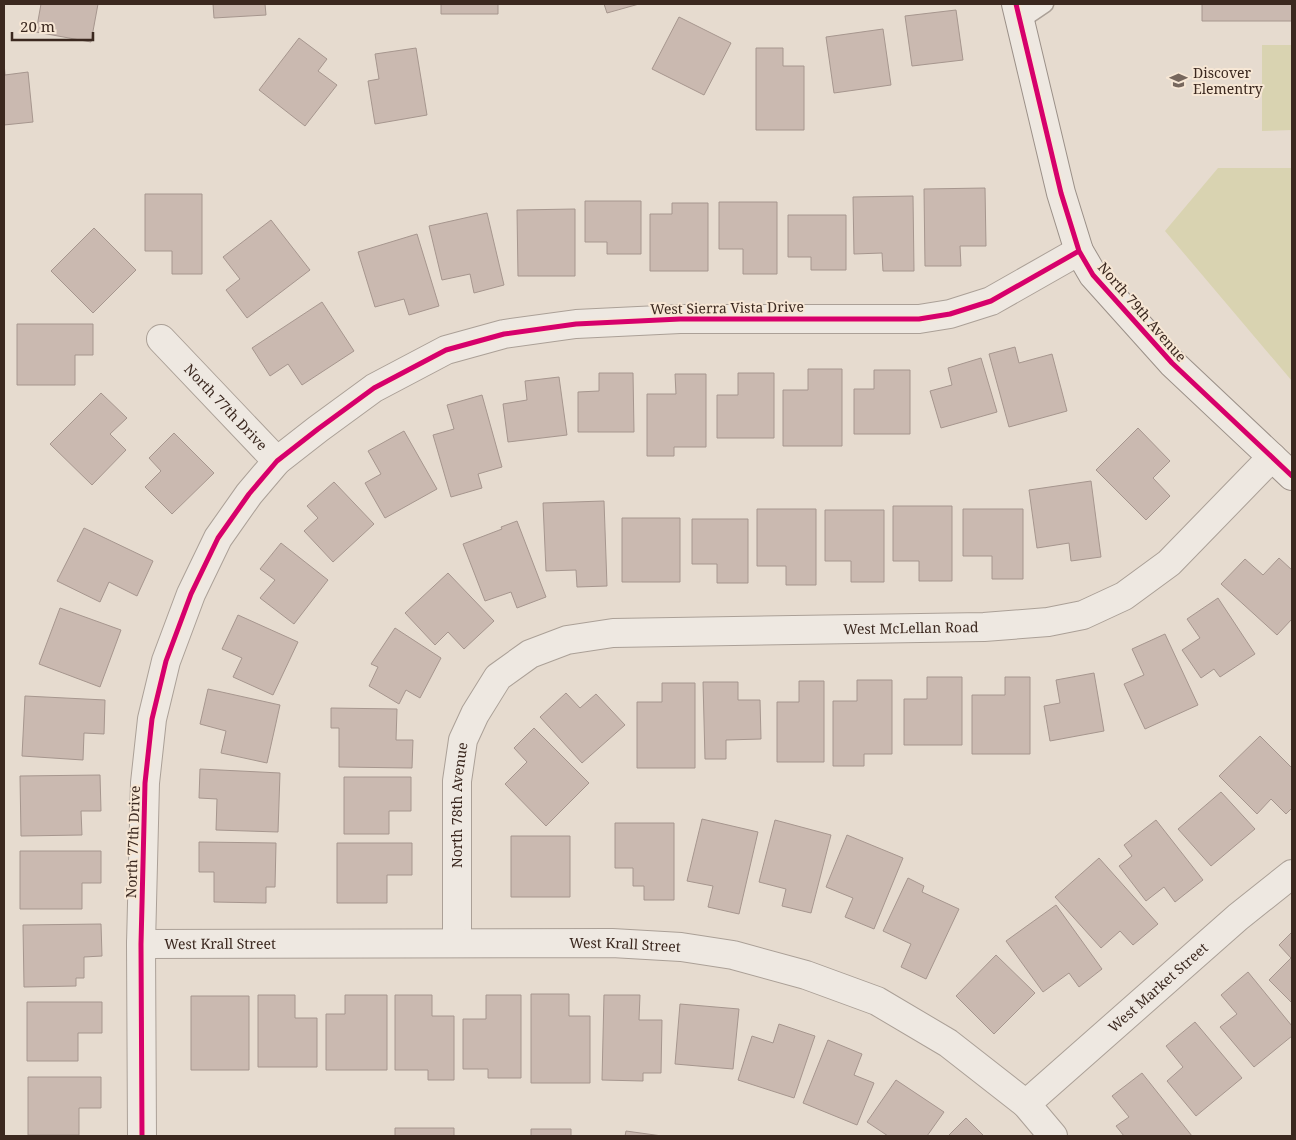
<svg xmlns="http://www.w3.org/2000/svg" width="1296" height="1140" font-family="'Noto Serif',serif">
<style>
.green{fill:#d9d3b1}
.building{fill:#cab9b0;stroke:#a6968e}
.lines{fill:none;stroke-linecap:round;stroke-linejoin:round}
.lane-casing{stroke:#aba097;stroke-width:19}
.street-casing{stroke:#aba097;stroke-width:30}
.secondary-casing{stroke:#9b9088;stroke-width:30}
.lane{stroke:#eee8e1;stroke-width:16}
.street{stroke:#eee8e1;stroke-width:28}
.secondary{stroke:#eee8e1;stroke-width:28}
.cycleway-casing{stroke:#f7e7d5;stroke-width:8}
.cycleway{stroke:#d6006c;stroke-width:5}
.labels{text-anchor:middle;stroke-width:4;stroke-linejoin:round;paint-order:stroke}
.poi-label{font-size:14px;fill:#3b281f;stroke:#f7e7d5;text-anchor:start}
.street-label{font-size:14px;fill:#3b281f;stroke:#f7e7d5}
</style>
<rect width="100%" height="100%" fill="#e6dbcf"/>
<path class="green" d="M 1262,45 L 1292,45 L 1292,130 L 1262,131 Z
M 1218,168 L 1292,168 L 1292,381 L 1165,231 Z"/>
<path class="building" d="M 41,4 L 98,4 L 91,42 L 36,32 Z
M 213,4 L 265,4 L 266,15 L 214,18 Z
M 441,4 L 498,4 L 498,14 L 441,14 Z
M 604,4 L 639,4 L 607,13 Z
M 1202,4 L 1292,4 L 1292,21 L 1202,21 Z
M 956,10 L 963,60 L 912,66 L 905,16 Z
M 679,17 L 731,43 L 704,95 L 652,69 Z
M 883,29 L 891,85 L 834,93 L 826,37 Z
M 299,38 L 327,59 L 318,71 L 337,85 L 305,126 L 259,90 Z
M 416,48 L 427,115 L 375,124 L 368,81 L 379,79 L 375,54 Z
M 756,48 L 783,48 L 783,66 L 804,66 L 804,130 L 756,130 Z
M 4,62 L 5,75 L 28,72 L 33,122 L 4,125 Z
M 985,188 L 986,246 L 960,246 L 961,266 L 925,266 L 924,189 Z
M 145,194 L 202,194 L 202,274 L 172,274 L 172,251 L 145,251 Z
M 913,196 L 914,271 L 883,271 L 882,253 L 854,254 L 853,197 Z
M 585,201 L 641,201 L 641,254 L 607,254 L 607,242 L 585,242 Z
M 719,202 L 777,202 L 777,274 L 743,274 L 743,249 L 719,249 Z
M 672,203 L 708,203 L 708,271 L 650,271 L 650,214 L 672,214 Z
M 575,209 L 575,276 L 518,276 L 517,210 Z
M 487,213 L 504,285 L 474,293 L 470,274 L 442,280 L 429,226 Z
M 788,215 L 846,215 L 846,270 L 811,270 L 811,257 L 788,257 Z
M 271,220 L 310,270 L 247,318 L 226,290 L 240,279 L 223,257 Z
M 94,228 L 136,270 L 93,313 L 51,271 Z
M 417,234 L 439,306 L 409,315 L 404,299 L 375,307 L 358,252 Z
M 322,302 L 354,351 L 302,385 L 288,364 L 270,376 L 252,348 Z
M 17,324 L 93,324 L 93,355 L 75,355 L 75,385 L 17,385 Z
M 1015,347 L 1019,363 L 1052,354 L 1067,411 L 1009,427 L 989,354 Z
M 981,358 L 997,412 L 941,428 L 930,391 L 952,385 L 948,368 Z
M 808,369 L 842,369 L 842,446 L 783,446 L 783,390 L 808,390 Z
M 874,370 L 910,370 L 910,434 L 854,434 L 854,389 L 874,389 Z
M 599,373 L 633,373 L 634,432 L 578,432 L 578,392 L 599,391 Z
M 738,373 L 774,373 L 774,438 L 717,438 L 717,395 L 738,395 Z
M 675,374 L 706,374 L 706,447 L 674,447 L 674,456 L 647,456 L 647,394 L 676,394 Z
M 559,377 L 567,435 L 508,442 L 503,404 L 527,400 L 525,381 Z
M 101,393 L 127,418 L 110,434 L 126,450 L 92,485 L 50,444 Z
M 482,395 L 502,467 L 478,474 L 482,488 L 451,497 L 433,435 L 454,429 L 447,405 Z
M 1138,428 L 1170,461 L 1153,478 L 1170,496 L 1146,520 L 1096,470 Z
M 404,431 L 437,489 L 385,518 L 365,483 L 381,474 L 368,451 Z
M 174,433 L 214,473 L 172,514 L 145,487 L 161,471 L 149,458 Z
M 1091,481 L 1101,557 L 1071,561 L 1069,543 L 1037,548 L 1029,490 Z
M 334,482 L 374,524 L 333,562 L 304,531 L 318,518 L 307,506 Z
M 604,501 L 607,586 L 577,587 L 576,570 L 546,571 L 543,503 Z
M 893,506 L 952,506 L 952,581 L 919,581 L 919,561 L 893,561 Z
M 757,509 L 816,509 L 816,585 L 786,585 L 786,566 L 757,566 Z
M 963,509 L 1023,509 L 1023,579 L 992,579 L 992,556 L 963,556 Z
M 825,510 L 884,510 L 884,582 L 851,582 L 851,561 L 825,561 Z
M 622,518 L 680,518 L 680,582 L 622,582 Z
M 692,519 L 748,519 L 748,583 L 717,583 L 717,564 L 692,564 Z
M 517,521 L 546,597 L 517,608 L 511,592 L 485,601 L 463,544 L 502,529 L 501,527 Z
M 84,528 L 153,561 L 137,596 L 109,582 L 100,602 L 57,581 Z
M 281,543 L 328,580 L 294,624 L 260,598 L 275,580 L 260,569 Z
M 1279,558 L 1292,570 L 1292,619 L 1277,635 L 1221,584 L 1245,559 L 1263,575 Z
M 448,573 L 494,621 L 464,649 L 448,632 L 435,645 L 405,613 Z
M 1218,598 L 1255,654 L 1220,677 L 1214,669 L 1201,678 L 1182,650 L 1200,638 L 1187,619 Z
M 60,608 L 121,630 L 100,687 L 39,664 Z
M 238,615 L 298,642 L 273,695 L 233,677 L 242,658 L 222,649 Z
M 395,628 L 441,658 L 420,698 L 406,690 L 399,704 L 369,686 L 378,667 L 371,664 Z
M 1165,634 L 1198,705 L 1145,729 L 1124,684 L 1144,675 L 1132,649 Z
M 1094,673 L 1104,731 L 1050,741 L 1044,706 L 1060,703 L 1056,680 Z
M 927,677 L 962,677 L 962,745 L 904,745 L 904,699 L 927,699 Z
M 1005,677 L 1030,677 L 1030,754 L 972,754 L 972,695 L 1005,695 Z
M 857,680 L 892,680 L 892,754 L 864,754 L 864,766 L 833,766 L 833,701 L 857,701 Z
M 799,681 L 824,681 L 824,762 L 777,762 L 777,702 L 799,702 Z
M 703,682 L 738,682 L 738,700 L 760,700 L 761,739 L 726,740 L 726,759 L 705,759 Z
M 662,683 L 695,683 L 695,768 L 637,768 L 637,702 L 662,702 Z
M 208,689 L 280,705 L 267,763 L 221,753 L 226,731 L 200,724 Z
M 566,693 L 580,708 L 596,694 L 625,725 L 582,763 L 540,717 Z
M 25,696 L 105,700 L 104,734 L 84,733 L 83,760 L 22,756 Z
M 331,708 L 397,709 L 396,740 L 413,740 L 412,768 L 339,767 L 339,728 L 331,728 Z
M 534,728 L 589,783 L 546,826 L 505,784 L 527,762 L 514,748 Z
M 1260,736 L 1292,768 L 1292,808 L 1286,814 L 1271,799 L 1257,814 L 1219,776 Z
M 200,769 L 280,773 L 278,832 L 216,830 L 217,799 L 199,798 Z
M 100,775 L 101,811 L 81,811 L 82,835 L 21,836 L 20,776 Z
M 344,777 L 411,777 L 411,811 L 389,811 L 389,834 L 344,834 Z
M 1221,792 L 1255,829 L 1211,866 L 1178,829 Z
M 702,819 L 758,832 L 739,914 L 708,907 L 713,886 L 687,881 Z
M 775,820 L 831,835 L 811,913 L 782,906 L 786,889 L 759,882 Z
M 1156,820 L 1203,880 L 1175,902 L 1164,887 L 1146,901 L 1119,866 L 1132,856 L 1124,845 Z
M 615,823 L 674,823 L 674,900 L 644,900 L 644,886 L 633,886 L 633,868 L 615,868 Z
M 847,835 L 903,858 L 874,929 L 845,917 L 853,898 L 826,887 Z
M 511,836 L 570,836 L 570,897 L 511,897 Z
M 199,842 L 276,843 L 275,887 L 266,887 L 266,903 L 214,902 L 214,872 L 199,872 Z
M 337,843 L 412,843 L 412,875 L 387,875 L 387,903 L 337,903 Z
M 20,851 L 101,851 L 101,883 L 82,883 L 82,909 L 20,909 Z
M 1099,858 L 1158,924 L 1133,945 L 1120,931 L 1101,948 L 1055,897 Z
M 908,878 L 924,886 L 922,892 L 959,909 L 926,979 L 901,967 L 911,944 L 883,931 Z
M 1056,905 L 1102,969 L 1079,987 L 1069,973 L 1043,992 L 1006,941 Z
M 101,924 L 102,956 L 84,957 L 84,978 L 76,978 L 76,986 L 24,987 L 23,925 Z
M 1292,932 L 1292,1003 L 1269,980 L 1291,958 L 1279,945 Z
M 996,955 L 1035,993 L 994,1034 L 956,996 Z
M 1248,972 L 1292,1026 L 1292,1036 L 1254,1067 L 1220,1027 L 1237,1014 L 1221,995 Z
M 531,994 L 569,994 L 569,1016 L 590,1016 L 590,1083 L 531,1083 Z
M 258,995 L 295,995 L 295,1018 L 317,1018 L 317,1067 L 258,1067 Z
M 345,995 L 387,995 L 387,1070 L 326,1070 L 326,1014 L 345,1014 Z
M 395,995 L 432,995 L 432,1016 L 454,1016 L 454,1080 L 428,1080 L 428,1070 L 395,1070 Z
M 486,995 L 521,995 L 521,1078 L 488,1078 L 488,1069 L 463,1069 L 463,1019 L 486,1019 Z
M 604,995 L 640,995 L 639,1020 L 662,1020 L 661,1073 L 643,1073 L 643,1081 L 602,1080 Z
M 191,996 L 249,996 L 249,1070 L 191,1070 Z
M 27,1002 L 102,1002 L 102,1033 L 78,1033 L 78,1061 L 27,1061 Z
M 680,1004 L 739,1009 L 733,1069 L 675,1064 Z
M 1195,1022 L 1242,1078 L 1196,1116 L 1167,1081 L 1183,1067 L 1166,1046 Z
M 779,1024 L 815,1036 L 794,1098 L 738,1080 L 752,1036 L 773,1043 Z
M 828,1040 L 862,1054 L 854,1075 L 874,1083 L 857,1125 L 803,1103 Z
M 1142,1073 L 1192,1136 L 1124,1136 L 1116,1126 L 1129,1117 L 1112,1096 Z
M 28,1077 L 101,1077 L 101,1108 L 79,1108 L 79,1135 L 28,1135 Z
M 896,1080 L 944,1112 L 927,1136 L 888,1136 L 867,1122 Z
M 966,1118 L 984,1136 L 948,1136 Z
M 395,1128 L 454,1128 L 454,1136 L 395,1136 Z
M 531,1129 L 571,1129 L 571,1136 L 531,1136 Z
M 626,1131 L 662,1136 L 625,1136 Z"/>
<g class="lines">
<defs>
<path id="lane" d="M 1020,21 L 1045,4"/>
<g id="street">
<path id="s1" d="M 161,339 L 277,461"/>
<path id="s2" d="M 457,943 L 457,781 L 463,740 L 475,714 L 498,677 L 530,654 L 567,640 L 613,633 L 984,627 L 1048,622 L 1083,615 L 1124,596 L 1169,563 L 1272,457"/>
<path id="s3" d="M 141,944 L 612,943 L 681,947 L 733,955 L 806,975 L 877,1001 L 948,1043 L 1026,1104 L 1053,1136"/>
<path id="s4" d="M 1026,1104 L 1238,917 L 1292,874"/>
<path d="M 142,1136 L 141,944 L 145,783 L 152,719 L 166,661 L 191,594 L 218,538 L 249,494 L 277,461 L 318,429 L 374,388 L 446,350 L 504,334 L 576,324 L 680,319 L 919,319 L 950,314 L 991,301 L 1079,251"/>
</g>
<path id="secondary" d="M 1016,4 L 1061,193 L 1079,251 L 1093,275 L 1172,363 L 1292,476"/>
</defs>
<use href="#lane" class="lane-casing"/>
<use href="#street" class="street-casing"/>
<use href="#secondary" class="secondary-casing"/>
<use href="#lane" class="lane"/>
<use href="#street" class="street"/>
<use href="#secondary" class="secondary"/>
<defs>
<path id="cycleway" d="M 1016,4 L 1061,193 L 1079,251 L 1093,275 L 1172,363 L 1292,476
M 142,1136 L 141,944 L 145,783 L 152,719 L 166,661 L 191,594 L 218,538 L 249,494 L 277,461 L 318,429 L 374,388 L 446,350 L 504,334 L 576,324 L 680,319 L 919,319 L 950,314 L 991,301 L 1079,251"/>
</defs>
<use href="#cycleway" class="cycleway-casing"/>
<use href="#cycleway" class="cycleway"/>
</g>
<defs>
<symbol id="school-bare" viewBox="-9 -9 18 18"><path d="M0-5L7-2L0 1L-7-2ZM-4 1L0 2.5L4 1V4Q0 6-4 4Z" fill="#77675d" stroke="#f7e7d5" stroke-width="2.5" paint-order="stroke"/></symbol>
</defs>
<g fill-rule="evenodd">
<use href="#school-bare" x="1166" y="68" width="25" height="25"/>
</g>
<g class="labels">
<g class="poi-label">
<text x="1193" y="78">Discover<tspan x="1193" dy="16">Elementry</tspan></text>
</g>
<g class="street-label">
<text transform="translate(727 308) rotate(-1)" y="5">West Sierra Vista Drive</text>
<text transform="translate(1142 312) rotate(49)" y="5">North 79th Avenue</text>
<text dy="5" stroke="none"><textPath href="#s1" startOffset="94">North 77th Drive</textPath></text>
<text dy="5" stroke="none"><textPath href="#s2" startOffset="699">West McLellan Road</textPath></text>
<text dy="5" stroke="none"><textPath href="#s2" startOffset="138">North 78th Avenue</textPath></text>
<text transform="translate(133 842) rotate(-88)" y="5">North 77th Drive</text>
<text dy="5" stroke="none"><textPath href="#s3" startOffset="79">West Krall Street</textPath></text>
<text dy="5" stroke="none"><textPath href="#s3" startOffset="484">West Krall Street</textPath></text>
<text dy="5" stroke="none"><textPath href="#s4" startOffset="176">West Market Street</textPath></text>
</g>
</g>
<rect width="1296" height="1140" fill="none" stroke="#3b281f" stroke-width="10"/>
<path d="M12 32v8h81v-8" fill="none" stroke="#3b281f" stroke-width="2.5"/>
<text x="20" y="32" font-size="15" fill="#3b281f" stroke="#f7e7d5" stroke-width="4" paint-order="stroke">20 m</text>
</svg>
